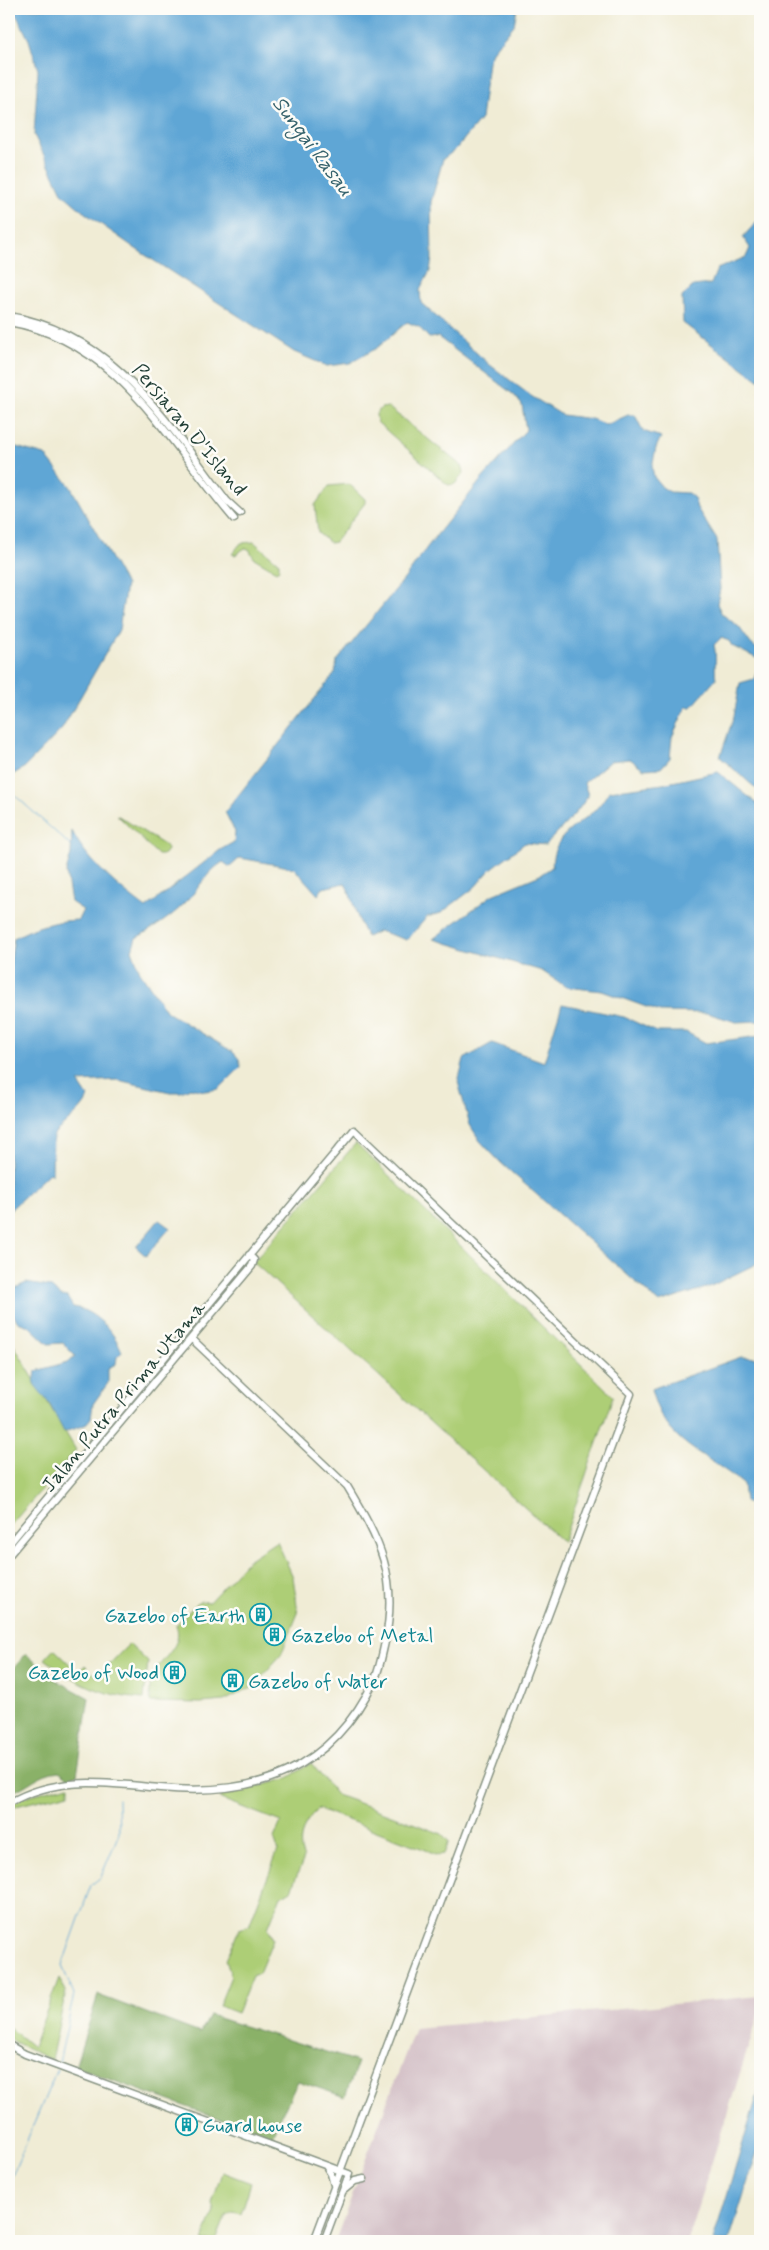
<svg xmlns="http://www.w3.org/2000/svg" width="769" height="2250" font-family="Mynerve,sans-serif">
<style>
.industrial{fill:#d2bec5}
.green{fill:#adce76;stroke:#668655}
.forest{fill:#8ab167;stroke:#54774e}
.water{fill:#5fa6d5;stroke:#3f7284}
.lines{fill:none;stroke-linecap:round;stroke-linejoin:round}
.stream{stroke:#5fa6d5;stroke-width:1}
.minor-casing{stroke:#889484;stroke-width:9}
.minor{stroke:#fff;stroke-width:6}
.labels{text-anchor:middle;stroke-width:5;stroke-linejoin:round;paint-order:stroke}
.street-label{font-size:20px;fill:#1f3d34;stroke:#fdfcf7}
.culture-label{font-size:20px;fill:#0d838f;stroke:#fdfcf7;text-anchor:start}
.water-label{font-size:21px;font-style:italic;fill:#35626c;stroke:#fdfcf7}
</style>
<rect width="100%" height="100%" fill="#fdfcf7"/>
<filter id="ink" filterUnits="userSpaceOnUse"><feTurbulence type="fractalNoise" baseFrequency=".02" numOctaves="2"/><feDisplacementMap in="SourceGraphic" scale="10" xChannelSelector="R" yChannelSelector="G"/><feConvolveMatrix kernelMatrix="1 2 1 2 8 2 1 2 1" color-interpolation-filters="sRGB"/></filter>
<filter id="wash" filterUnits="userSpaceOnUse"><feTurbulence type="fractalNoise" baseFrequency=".0096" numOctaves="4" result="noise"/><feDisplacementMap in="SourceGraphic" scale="20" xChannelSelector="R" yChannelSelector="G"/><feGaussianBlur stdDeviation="1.12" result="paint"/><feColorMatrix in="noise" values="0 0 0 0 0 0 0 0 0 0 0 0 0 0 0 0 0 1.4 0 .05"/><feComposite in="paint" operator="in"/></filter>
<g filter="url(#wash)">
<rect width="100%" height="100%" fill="#f0ecd5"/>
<path class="industrial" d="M 760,1996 L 760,2010 L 687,2241 L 335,2241 L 415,2028 Z"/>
<path class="green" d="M 388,407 L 463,467 L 464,473 L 455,484 L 448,485 L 377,422 L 376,414 L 381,408 Z
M 349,484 L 365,499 L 365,503 L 335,542 L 330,543 L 318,533 L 315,505 L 329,486 Z
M 254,542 L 279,563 L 279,569 L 276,571 L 254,558 L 249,549 L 245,548 L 235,555 L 232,554 L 241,543 Z
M 117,815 L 166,846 L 167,850 L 163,855 L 158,855 Z
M 356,1143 L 613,1396 L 563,1542 L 253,1262 Z
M 9,1337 L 76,1450 L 9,1527 Z
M 277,1541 L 293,1577 L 298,1613 L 281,1655 L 252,1687 L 224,1701 L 202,1703 L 150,1702 C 150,1693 149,1683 153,1675 C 162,1657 184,1646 176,1625 L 199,1601 L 209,1602 L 248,1560 Z
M 129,1644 L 148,1662 L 144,1699 C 102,1696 78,1684 45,1659 L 54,1649 L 78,1672 L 85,1665 L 97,1677 Z
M 311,1763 L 337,1795 L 442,1834 L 449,1842 L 444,1854 L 439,1855 L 319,1809 C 305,1817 295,1843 304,1858 L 291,1890 L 281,1896 L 268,1928 L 273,1939 L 259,1973 L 252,1976 L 237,2013 L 219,2006 L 231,1976 L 226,1960 L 239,1929 L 249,1926 L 278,1850 L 274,1838 L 281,1822 L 221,1799 L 221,1793 L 256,1787 L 286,1779 Z
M 69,1785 L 69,1793 L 16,1806 L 9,1814 L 9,1806 L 23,1797 Z
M 59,1978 L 66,1991 L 51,2060 L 9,2039 L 9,2027 L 33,2047 Z
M 222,2172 L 251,2183 L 241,2214 L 233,2212 L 226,2216 L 216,2241 L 203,2241 L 214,2211 L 212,2203 Z"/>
<path class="forest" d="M 26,1654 L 56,1680 L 89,1698 L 77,1775 L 69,1778 L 59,1771 C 37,1773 29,1787 9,1793 L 9,1667 L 12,1670 Z
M 98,1995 L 200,2033 L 209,2015 L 358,2062 L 345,2097 L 298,2081 L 271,2137 L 75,2067 Z"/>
<path class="water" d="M 10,9 L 517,9 L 514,25 L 493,50 L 488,62 L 481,119 L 455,150 L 443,159 L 431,202 L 432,259 L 430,271 L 420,290 L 421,303 L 490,365 L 531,396 L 562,415 L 592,419 L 606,425 L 628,415 L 635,415 L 643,431 L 661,437 L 656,448 L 652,467 L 654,477 L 662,487 L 670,492 L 688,493 L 694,498 L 697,508 L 717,540 L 720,589 L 717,604 L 722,614 L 739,627 L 751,644 L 760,651 L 760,660 L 732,646 L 729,641 L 721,638 L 714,645 C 717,656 714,667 716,679 L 692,707 L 686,707 L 672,737 L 670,758 L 661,768 L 644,769 L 630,759 L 610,761 L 584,783 L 588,795 C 578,814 560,828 546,845 L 525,843 L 491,869 L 474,888 L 441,913 L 427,917 L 407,940 L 379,931 L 367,937 C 356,919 354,901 345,883 L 323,888 L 318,895 L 294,868 L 240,858 L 230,867 L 223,862 C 208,871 200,886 189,899 C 173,916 156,927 136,938 L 132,950 L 140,972 L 167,1012 L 233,1052 L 239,1059 L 241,1067 L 219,1089 L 205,1091 L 190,1088 L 181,1092 L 170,1092 L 118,1080 L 78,1082 L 88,1097 C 84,1110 63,1124 53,1135 L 52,1175 L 49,1173 L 9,1211 L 9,971 L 14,938 C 36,926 54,921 78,920 L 83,910 L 71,902 L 66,872 L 71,854 L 72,831 C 87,861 119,888 146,908 L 220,850 L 234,842 L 235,832 L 225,812 L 335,673 L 337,661 L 405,578 L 428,546 L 481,480 L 526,430 L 522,405 L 514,395 L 438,337 L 429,338 L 419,327 L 407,322 L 377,348 L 350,363 L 327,366 L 294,352 L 136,249 L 85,213 L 63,194 L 34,135 L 38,70 L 29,40 L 17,16 Z
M 760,218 L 760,381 L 683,323 L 682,297 L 693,286 L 711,284 L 717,269 L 746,257 L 750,248 L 743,237 Z
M 9,445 L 45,455 L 70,486 L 126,585 L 119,630 L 62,729 L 25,767 L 9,777 Z
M 760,662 L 760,792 L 720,757 L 734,716 L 740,683 L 754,679 Z
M 718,772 L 760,806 L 760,1021 L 736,1022 L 707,1013 L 660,1012 L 602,991 L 566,987 L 542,971 L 433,939 L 492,895 L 540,875 L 552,867 C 553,835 574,829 595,810 C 600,805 605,798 609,791 L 663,784 Z
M 562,1004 L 624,1017 L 657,1032 L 686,1032 L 706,1043 L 760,1036 L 760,1262 L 709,1287 L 659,1303 L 501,1163 L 480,1141 L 470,1125 L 458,1082 L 464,1059 L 492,1043 L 544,1062 Z
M 159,1220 L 170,1228 L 146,1256 L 136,1247 Z
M 26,1283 L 50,1287 L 61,1296 L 67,1297 L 73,1307 C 94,1310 115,1332 122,1352 L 117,1357 L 116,1364 L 108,1368 L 108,1383 L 93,1404 L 91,1418 L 85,1425 L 64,1432 L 49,1403 L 34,1384 L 36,1371 L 68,1362 L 75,1356 L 63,1343 L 48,1344 L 29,1326 L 18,1322 L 9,1308 L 9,1291 Z
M 741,1357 L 760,1358 L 760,1511 L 745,1502 L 743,1484 C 704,1451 664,1444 651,1389 Z
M 760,2087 L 760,2143 L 729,2241 L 713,2241 Z"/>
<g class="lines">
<path class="stream" d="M 9,790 L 71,846
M 59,2063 L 74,1994 L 62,1966 L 91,1885 L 101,1877 L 119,1833 L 118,1799
M 9,2183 L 57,2069"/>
</g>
</g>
<g filter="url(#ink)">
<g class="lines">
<defs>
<path id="minor" d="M 9,316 C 114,333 167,423 227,501 L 240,513
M 9,322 C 120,341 167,441 234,519
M 9,1544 L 354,1130 L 631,1394 L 314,2241
M 9,1555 L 252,1266 L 254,1260 L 249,1255
M 9,1803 C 57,1775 107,1783 160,1788 C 257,1797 331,1771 375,1679 C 380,1667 382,1655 385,1642 C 399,1577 380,1541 347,1486 L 192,1339
M 9,2045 L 25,2054 L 95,2080 L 349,2174 L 324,2241
M 326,2166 L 331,2174 L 334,2185
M 344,2190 L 355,2181 L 364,2179"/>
</defs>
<use href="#minor" class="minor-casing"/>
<use href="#minor" class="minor"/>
</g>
</g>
<defs>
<symbol id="building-ring" viewBox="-11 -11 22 22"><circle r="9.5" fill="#fdfcf7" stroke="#0f9aa8" stroke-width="1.5"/><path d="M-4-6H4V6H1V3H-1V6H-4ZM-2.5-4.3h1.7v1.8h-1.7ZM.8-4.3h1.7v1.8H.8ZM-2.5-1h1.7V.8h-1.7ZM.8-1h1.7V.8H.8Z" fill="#0f9aa8"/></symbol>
</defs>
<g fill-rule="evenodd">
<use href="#building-ring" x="248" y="1602" width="25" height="25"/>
<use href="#building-ring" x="262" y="1622" width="25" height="25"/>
<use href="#building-ring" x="162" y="1660" width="25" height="25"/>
<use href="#building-ring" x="220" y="1668" width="25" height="25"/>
<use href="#building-ring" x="174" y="2112" width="25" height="25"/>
</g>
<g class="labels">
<g class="street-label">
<text transform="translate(190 429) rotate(50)" y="7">Persiaran D'Island</text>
<text transform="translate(123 1396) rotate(-50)" y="7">Jalan Putra Prima Utama</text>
</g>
<g class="culture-label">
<text x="245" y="1622" text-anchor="end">Gazebo of Earth</text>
<text x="291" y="1642">Gazebo of Metal</text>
<text x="159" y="1679" text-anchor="end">Gazebo of Wood</text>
<text x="248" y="1688">Gazebo of Water</text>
<text x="202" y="2132">Guard house</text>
</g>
<g class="water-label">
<text transform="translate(313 146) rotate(53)" y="7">Sungai Rasau</text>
</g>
</g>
<rect width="769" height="2250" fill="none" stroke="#fdfcf7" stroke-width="30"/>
</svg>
